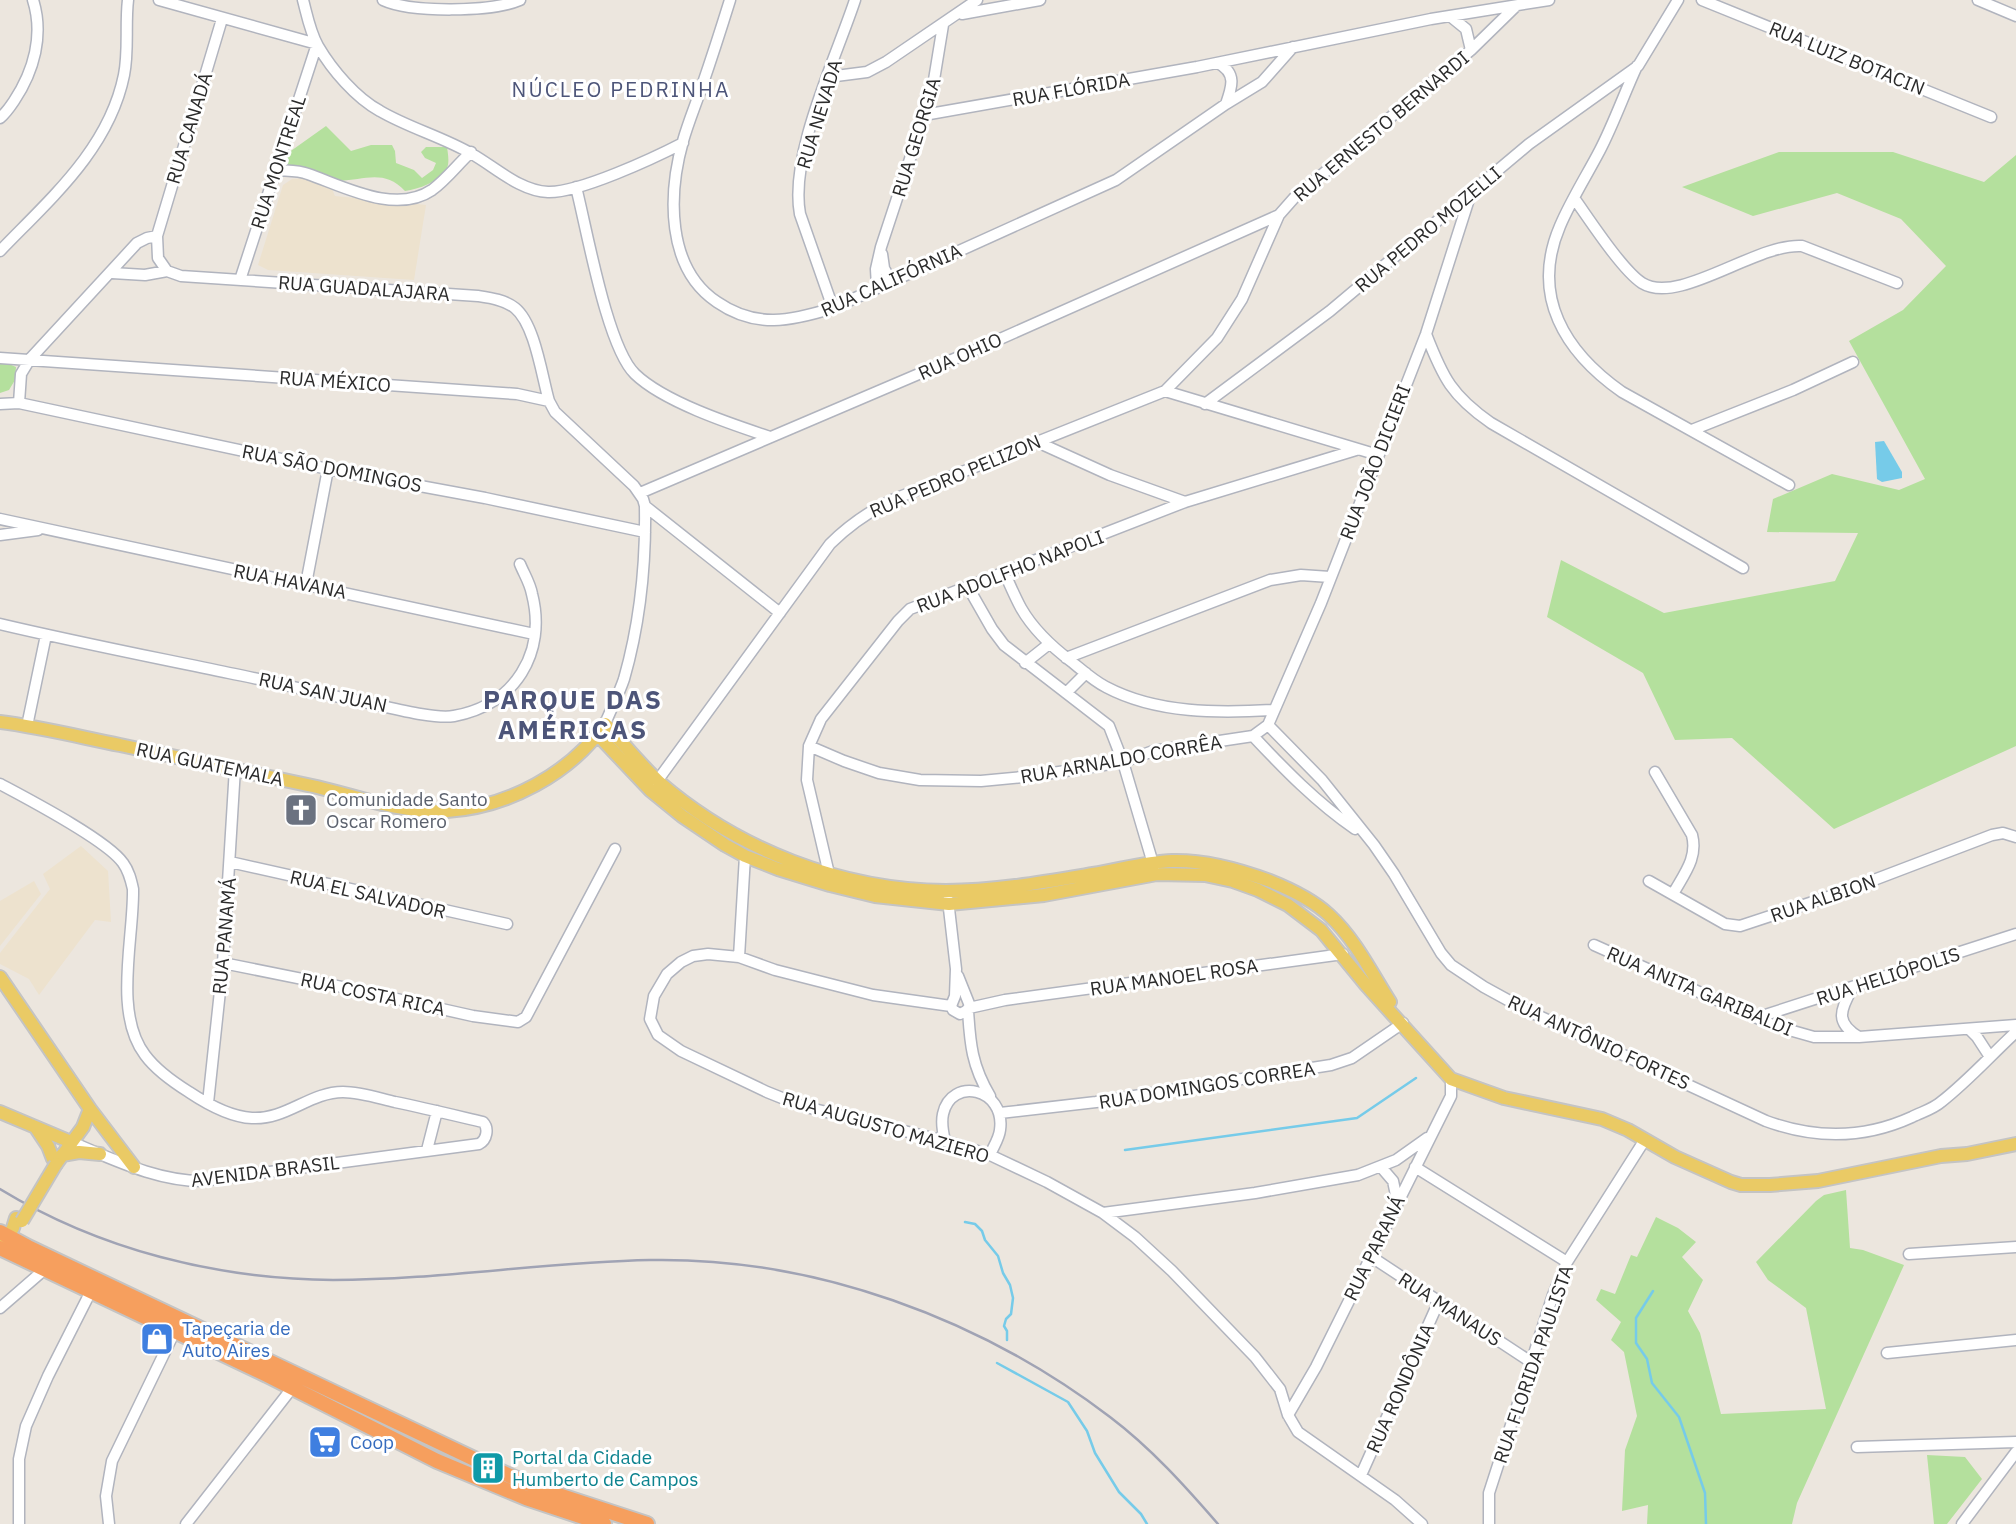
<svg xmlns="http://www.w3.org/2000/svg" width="2016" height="1524" font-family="'IBM Plex Sans',sans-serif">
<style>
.education{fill:#ede2ce}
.green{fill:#b4e09d}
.water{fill:#76cbe9}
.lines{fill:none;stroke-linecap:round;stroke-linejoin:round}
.stream{stroke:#76cbe9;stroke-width:2.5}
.minor-casing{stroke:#b1b4be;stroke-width:13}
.major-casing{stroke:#c4c4c4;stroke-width:16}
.highway-casing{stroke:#c4c4c4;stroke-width:18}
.minor{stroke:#fff;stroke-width:10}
.major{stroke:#eaca65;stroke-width:12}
.highway{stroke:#f69f5e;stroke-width:14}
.rail{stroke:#a0a3b4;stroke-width:2.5}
.major-bridge-casing{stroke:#c4c4c4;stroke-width:16;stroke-linecap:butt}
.major-bridge{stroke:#eaca65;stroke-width:12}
.labels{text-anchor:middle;stroke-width:6;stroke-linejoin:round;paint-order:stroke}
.street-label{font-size:19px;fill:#2b2b2b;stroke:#fff}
.worship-label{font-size:19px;fill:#5b616d;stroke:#fff;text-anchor:start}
.shop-label{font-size:19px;fill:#366cbe;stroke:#fff;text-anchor:start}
.culture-label{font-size:19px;fill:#0d838f;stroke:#fff;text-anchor:start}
.neighbourhood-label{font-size:21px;letter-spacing:2px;fill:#4d5579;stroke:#fff}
.district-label{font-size:26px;font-weight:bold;letter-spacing:2px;fill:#4d5579;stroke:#fff}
</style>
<rect width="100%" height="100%" fill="#ece6de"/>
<path class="education" d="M 305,178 L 332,189 L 335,196 L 426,205 L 414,280 L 268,270 L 258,265 L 283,185 L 292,179 Z
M 81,846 L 108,871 L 111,922 L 95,920 L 39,995 L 29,979 L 0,964 L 0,953 L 50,889 L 43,874 Z
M 34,881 L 41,894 L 0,946 L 0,901 Z"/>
<path class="green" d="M 326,126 L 351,151 L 371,145 L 392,145 L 395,151 L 396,163 L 414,170 L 422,178 L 433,170 L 436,163 L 425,158 L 421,152 L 426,147 L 447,147 C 448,154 450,164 446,170 C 438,182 419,189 405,191 C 379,163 354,188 323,178 C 307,172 307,167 287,166 L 288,153 Z
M 1779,152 L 1893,152 L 1984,182 L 2016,155 L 2016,746 L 1834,829 L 1732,738 L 1675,740 L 1643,673 L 1547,617 L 1561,560 L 1664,613 L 1835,581 L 1858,533 L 1767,532 L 1773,499 L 1832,474 L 1899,490 L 1925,479 L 1849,341 L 1903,310 L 1946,266 L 1901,219 L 1837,193 L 1753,216 L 1682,187 Z
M 0,364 L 9,364 L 16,367 L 15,380 L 9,390 L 0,393 Z
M 1846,1190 L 1850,1248 L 1863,1250 L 1904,1265 L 1797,1503 L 1792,1524 L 1647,1524 L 1648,1505 L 1622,1511 L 1625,1450 L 1637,1416 L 1624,1352 L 1611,1340 L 1621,1322 L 1596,1300 L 1601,1289 L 1615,1294 L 1631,1255 L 1637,1257 L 1656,1217 L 1678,1228 L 1696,1242 L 1682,1257 L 1703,1280 L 1688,1311 L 1700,1333 L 1721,1414 L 1826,1409 L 1806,1308 L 1768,1280 L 1756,1262 L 1816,1201 L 1824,1195 Z
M 1927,1455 L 1965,1457 L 1982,1479 L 1947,1524 L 1934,1524 Z"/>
<path class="water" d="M 1884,441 L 1902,472 L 1902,478 L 1882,482 L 1877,479 L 1875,442 Z"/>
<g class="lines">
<path class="stream" d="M 1125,1150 L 1357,1118 L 1416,1078
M 965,1222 L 975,1224 L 982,1231 L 985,1240 L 998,1256 L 1003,1273 L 1010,1285 L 1013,1298 L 1011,1314 L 1006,1319 L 1004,1326 L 1007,1331 L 1007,1340
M 1653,1291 L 1636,1318 L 1636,1343 L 1647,1359 L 1652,1383 L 1679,1417 L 1705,1493 L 1706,1524
M 997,1363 L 1068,1402 L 1087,1431 L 1095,1453 L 1119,1492 L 1141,1514 L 1147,1524"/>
<defs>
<path id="minor" d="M 159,0 L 317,44 L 240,280
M 303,0 C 307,15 310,32 318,46 C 332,70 356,98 380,111 C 409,128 443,137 472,154 C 495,167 520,191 548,192 C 579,193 654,158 683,143
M 383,0 C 411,13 492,12 520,0
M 730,0 C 721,29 712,57 702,86 C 696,104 688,123 683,141 C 668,194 666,268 717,302 C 756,329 791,321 833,308 L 1116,180 L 1226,104 L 1262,82 L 1293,47
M 1702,0 L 1991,117
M 1978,0 L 2016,16
M 962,14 L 1040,0
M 1450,16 L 1466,29 L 1471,50
M 1218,63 C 1237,73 1232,87 1226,104
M 1637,66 C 1624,94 1614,123 1600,150 C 1587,175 1571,200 1560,226 C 1530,296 1565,352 1622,392 L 1789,485
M 828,77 L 867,72 L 886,62 L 977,0
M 924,115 L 1197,67 L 1431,19 L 1549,0
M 0,118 C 6,113 10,107 14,101 C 34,71 44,35 33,0
M 276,170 C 286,171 298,170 308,174 C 343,186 395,215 432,190 C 446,180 458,164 471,152
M 576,187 C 587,230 607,347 635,374 C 664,402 731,424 770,437
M 1574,198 C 1589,219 1622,270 1642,283 C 1679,306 1756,243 1802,246 L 1897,283
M 0,251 C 50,199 109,149 124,75 C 129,50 125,25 128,0
M 882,254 L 884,268 L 891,281
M 167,271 L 158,258 L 157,236 L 222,19
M 112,273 L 145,275 L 167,271 L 181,276 L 478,296 C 491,298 505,300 515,308 C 535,324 542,377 549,401 L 555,412 L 634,486 L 643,499 L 645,506 C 646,564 640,623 624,679 C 619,694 611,709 605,724
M 877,287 L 876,269 L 881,247 L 932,92 L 943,25
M 833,308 L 800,214 C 789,155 836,58 855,0
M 1426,334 C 1443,378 1452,396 1491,423 L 1743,568
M 0,358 L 517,394 L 549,401
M 1165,391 L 1217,338 L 1242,299 L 1279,215 L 1294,198 L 1471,50 L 1515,7
M 19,403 L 21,374 L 30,359 L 137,243 L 147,238 L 157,236
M 0,404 L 19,403 L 328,469 L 485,498 L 645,532
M 1205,404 L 1330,311 L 1529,144 L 1638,66 L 1678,0
M 1692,430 L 1793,390 L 1853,362
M 1035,441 L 1110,475 L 1185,502
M 640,493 L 982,347 L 1279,215
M 645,506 L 780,613
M 0,519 L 534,634
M 0,535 L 38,530
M 1005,574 C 1010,585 1015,597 1021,608 C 1033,629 1052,647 1072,662 C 1083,671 1094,681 1106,687 C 1157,714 1219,713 1274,710
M 306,584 L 328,469
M 968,587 L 992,629 L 1004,645 L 1109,726 L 1123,762 L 1154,867
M 0,624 C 76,642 153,657 229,673 C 271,681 312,692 354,700 C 379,704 431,720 454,716 C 515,705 547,653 532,594 C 530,583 524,574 520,564
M 1066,658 L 1270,580 L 1301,575 L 1330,577
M 1025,663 L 1049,644
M 1066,693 L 1086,673
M 1268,725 L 1322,780 L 1374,845 L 1394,874 L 1441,953 L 1451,965 L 1484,987 L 1526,1010 L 1766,1121 C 1815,1139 1864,1139 1912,1117 C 1922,1112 1933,1109 1941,1102 C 1968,1081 1991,1055 2016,1032
M 1268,725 L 1321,603 L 1426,334 L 1470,196
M 27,726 L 46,635
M 1253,736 C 1285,770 1316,802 1355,829
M 809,746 L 844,761 L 879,773 L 920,780 L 981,781 L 1033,776 L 1123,762 L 1153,751 L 1253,736 L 1268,725
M 1655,772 L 1692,835 C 1698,858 1684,874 1673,894
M 0,784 C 28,799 107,840 123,863 C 129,871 131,880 133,889 C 134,938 113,1013 145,1055 C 156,1070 173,1082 189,1092 C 207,1104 230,1117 252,1118 C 286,1120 310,1092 343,1092 C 360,1092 378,1098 395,1102 C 424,1108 453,1115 483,1122 C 489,1128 487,1140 479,1144 L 202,1181 C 156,1181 113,1159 71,1142
M 655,784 L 830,544 C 849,525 868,512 892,500 L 1165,391 L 1378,455
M 230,862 L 507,924
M 829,874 L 807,780 L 809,746 L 821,719 L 898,621 L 910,609 L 1185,502 L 1356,450
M 1649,881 L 1725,924 L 1740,926 L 1837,894 L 1992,835 L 2003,833 L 2016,837
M 948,900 L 956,969 L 955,996 L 951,1006
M 1594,945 L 1775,1026 L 1814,1037 L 1859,1037 L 2016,1025
M 739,957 L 745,856
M 223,963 L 352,989 L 473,1016 L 518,1022 L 526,1017 L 615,849
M 1852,989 C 1840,1010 1835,1023 1859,1037
M 951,1006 L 873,995 L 775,970 L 739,957 L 708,954 L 693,956 L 681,962 L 667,974 L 654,996 L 650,1019 L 658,1035 L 681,1051 L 767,1092 L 802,1106 L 945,1141 L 990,1155 L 1047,1182 L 1103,1213 L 1135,1237 L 1172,1271 L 1255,1357 L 1280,1389 L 1288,1415 L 1298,1432 L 1395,1500 L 1422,1524
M 951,1006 L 953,1010 L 960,1014 L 966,1011 L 970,1006 L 958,976
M 969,1008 L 1005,1000 L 1343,954
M 968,1010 C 970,1044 972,1066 990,1096
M 1759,1017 L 2016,934
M 1969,1029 L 1977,1037 L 1990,1057
M 208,1103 L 223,963 L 235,768
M 1000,1113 L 1096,1102 L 1331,1065 L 1352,1058 L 1403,1023
M 945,1141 C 943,1133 941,1123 943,1114 C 951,1076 1006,1088 1000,1130 C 999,1139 993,1147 990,1155
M 427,1150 L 437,1111
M 1381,1167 L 1393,1181 L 1397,1200
M 1415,1167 L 1567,1262
M 1103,1213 L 1255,1193 L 1358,1175 L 1396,1160 L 1427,1138
M 1909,1254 L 2016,1247
M 1370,1256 L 1531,1362
M 0,1308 L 45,1269
M 1887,1353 L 2016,1340
M 1288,1415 L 1316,1367 L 1451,1096 L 1451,1079
M 1857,1447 L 2016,1442
M 1361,1475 L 1439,1301
M 19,1524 L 19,1459 L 26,1426 L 48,1376 L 91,1291
M 109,1524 L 106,1496 L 112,1461 L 175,1331
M 186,1524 L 296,1383
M 1489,1524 L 1489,1493 L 1553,1295 L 1567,1262 L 1644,1141
M 1962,1524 L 2016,1452"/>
<path id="major" d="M 0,722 C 40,727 80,737 120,745 C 186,759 252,773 317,787 C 359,797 405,814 447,811 C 508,807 570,774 605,724 C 623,743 640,764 659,782 C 738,850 841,890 946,891 C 994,891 1045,882 1093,874 C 1119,870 1145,862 1172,861 C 1205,860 1238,869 1270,881 C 1290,889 1313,900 1329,915 C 1355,939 1371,972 1390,1002
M 597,734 L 650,790 L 682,816 L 725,845 L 745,856 L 778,869 L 830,885 L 875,896 L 949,904 L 1044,895 L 1157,874 L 1205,875 L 1233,881 L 1258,890 L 1288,905 L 1321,930 L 1366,985 L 1451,1079 L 1504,1098 L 1602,1119 L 1628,1130 L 1675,1157 L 1731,1182 L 1741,1185 L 1770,1185 L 1818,1181 L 1941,1156 L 1967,1154 L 2016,1144
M 0,977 L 90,1109 L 134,1167
M 0,1112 L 71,1142
M 36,1128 L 48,1146 L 53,1159
M 62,1155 L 79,1152 L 100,1154
M 56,1164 L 83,1127 L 90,1109
M 1,1248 L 13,1228 L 16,1218"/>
<path id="highway" d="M 0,1232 L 28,1247 L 510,1476 L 546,1491 L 647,1524
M 0,1248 L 267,1375 L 437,1461 L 526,1498 L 604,1524"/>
</defs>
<use href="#minor" class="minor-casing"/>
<use href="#major" class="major-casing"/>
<use href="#highway" class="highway-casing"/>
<use href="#minor" class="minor"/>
<use href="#major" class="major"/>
<use href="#highway" class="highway"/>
<path class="rail" d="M 0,1189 C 100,1250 217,1279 333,1280 C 439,1280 544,1262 650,1260 C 814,1257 980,1318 1110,1417 C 1151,1448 1185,1486 1218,1524"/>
<defs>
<path id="major-bridge" d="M 22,1221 L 56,1164"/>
</defs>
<use href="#major-bridge" class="major-bridge-casing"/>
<use href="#major-bridge" class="major-bridge"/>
</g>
<defs>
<symbol id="church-square" viewBox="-11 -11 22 22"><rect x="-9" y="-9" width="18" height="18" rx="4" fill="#6b7280" stroke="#fff"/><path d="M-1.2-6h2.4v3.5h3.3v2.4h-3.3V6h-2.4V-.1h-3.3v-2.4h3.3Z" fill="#fff"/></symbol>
<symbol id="shop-square" viewBox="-11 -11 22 22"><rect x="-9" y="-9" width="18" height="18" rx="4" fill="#3f7fe0" stroke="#fff"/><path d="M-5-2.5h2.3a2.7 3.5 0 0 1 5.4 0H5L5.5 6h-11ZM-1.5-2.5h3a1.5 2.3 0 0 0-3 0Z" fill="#fff"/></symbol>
<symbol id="supermarket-square" viewBox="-11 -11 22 22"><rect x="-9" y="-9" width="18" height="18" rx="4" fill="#3f7fe0" stroke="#fff"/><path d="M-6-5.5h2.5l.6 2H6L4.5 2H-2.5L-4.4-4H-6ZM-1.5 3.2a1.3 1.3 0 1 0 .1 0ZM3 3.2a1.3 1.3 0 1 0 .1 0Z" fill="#fff"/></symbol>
<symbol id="building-square" viewBox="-11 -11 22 22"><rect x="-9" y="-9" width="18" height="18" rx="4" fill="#0f9aa8" stroke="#fff"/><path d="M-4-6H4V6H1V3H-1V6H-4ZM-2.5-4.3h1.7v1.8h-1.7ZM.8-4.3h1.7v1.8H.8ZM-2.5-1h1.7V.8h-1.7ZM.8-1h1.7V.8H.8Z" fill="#fff"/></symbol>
</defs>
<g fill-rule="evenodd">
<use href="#church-square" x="282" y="791" width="38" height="38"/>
<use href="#shop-square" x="138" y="1320" width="38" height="38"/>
<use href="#supermarket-square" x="306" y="1423" width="38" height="38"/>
<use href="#building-square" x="469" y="1449" width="38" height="38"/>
</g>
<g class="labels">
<g class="street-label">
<text transform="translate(1847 58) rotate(22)" y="7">RUA LUIZ BOTACIN</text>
<text transform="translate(1071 89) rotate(-10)" y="7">RUA FLÓRIDA</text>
<text transform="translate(819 114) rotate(-73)" y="7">RUA NEVADA</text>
<text transform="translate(1381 126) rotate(-40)" y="7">RUA ERNESTO BERNARDI</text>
<text transform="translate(189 128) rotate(-73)" y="7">RUA CANADÁ</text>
<text transform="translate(916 137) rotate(-73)" y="7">RUA GEORGIA</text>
<text transform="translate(278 162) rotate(-72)" y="7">RUA MONTREAL</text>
<text transform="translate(1428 229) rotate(-40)" y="7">RUA PEDRO MOZELLI</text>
<text transform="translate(891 280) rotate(-24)" y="7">RUA CALIFÓRNIA</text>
<text transform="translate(364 288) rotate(4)" y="7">RUA GUADALAJARA</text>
<text transform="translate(960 356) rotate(-24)" y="7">RUA OHIO</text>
<text transform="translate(335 381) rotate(4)" y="7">RUA MÉXICO</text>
<text transform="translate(1375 462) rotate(-69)" y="7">RUA JOÃO DICIERI</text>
<text transform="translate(332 468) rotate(11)" y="7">RUA SÃO DOMINGOS</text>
<text transform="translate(955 476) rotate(-23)" y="7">RUA PEDRO PELIZON</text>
<text transform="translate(1010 571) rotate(-21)" y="7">RUA ADOLFHO NAPOLI</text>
<text transform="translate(290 581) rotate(11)" y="7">RUA HAVANA</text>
<text transform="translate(323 692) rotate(12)" y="7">RUA SAN JUAN</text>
<text transform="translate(1121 759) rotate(-10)" y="7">RUA ARNALDO CORRÊA</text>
<text transform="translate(210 764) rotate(12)" y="7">RUA GUATEMALA</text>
<text transform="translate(368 894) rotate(13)" y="7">RUA EL SALVADOR</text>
<text transform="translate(1823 898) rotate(-19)" y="7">RUA ALBION</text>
<text transform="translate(224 936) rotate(-85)" y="7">RUA PANAMÁ</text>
<text transform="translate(1888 976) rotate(-18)" y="7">RUA HELIÓPOLIS</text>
<text transform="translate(1174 977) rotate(-8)" y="7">RUA MANOEL ROSA</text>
<text transform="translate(1700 991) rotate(23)" y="7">RUA ANITA GARIBALDI</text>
<text transform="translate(373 994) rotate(12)" y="7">RUA COSTA RICA</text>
<text transform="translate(1599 1042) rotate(25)" y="7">RUA ANTÔNIO FORTES</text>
<text transform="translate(1207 1085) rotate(-9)" y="7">RUA DOMINGOS CORREA</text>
<text transform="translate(886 1127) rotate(16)" y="7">RUA AUGUSTO MAZIERO</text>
<text transform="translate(265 1171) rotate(-7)" y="7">AVENIDA BRASIL</text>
<text transform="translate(1374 1248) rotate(-64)" y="7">RUA PARANÁ</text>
<text transform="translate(1450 1309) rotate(33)" y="7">RUA MANAUS</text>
<text transform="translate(1533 1364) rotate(-71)" y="7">RUA FLORIDA PAULISTA</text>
<text transform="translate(1400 1388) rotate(-66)" y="7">RUA RONDÔNIA</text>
</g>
<g class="worship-label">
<text x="326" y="806">Comunidade Santo<tspan x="326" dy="22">Oscar Romero</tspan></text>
</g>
<g class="shop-label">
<text x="182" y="1335">Tapeçaria de<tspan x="182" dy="22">Auto Aires</tspan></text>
<text x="350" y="1449">Coop</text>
</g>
<g class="culture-label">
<text x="512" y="1464">Portal da Cidade<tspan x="512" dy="22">Humberto de Campos</tspan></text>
</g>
<g class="neighbourhood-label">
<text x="621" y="97">NÚCLEO PEDRINHA</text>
</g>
<g class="district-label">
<text x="573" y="709">PARQUE DAS<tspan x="573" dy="30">AMÉRICAS</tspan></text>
</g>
</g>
</svg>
